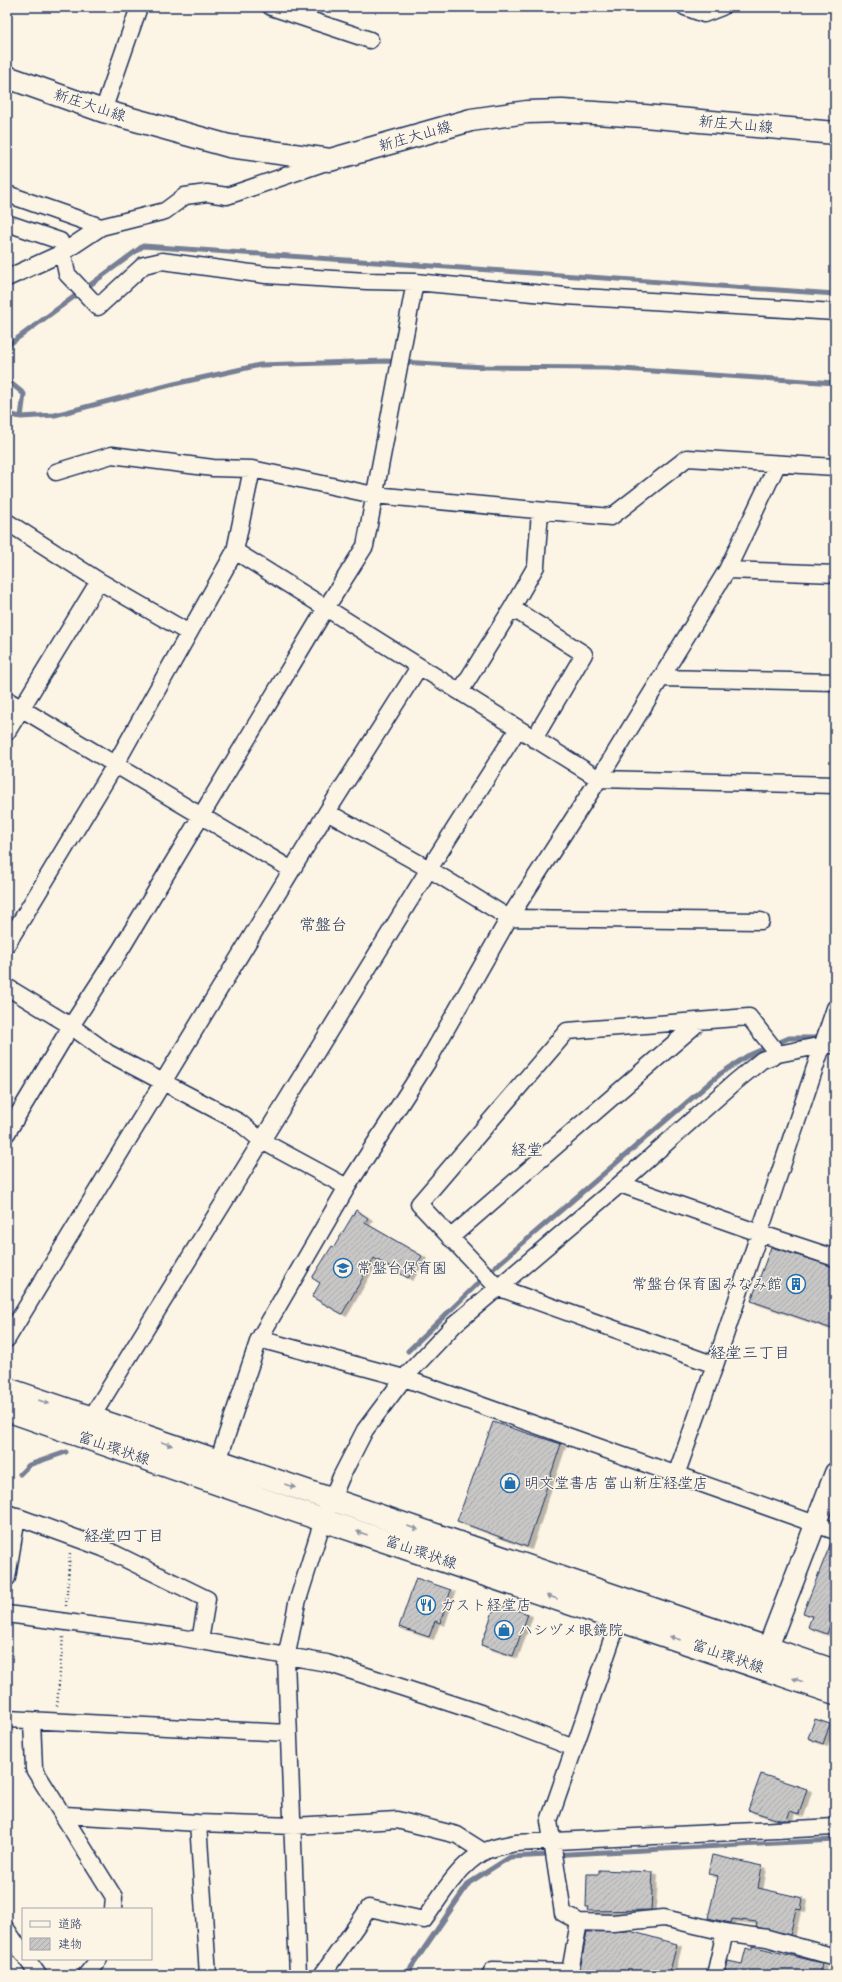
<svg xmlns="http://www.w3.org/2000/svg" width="842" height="1982" font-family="Mynerve,'Klee One',sans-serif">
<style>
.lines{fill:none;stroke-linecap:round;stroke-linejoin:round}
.stream{stroke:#767f94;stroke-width:5}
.building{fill:url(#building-hatch);stroke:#1b2f5e;filter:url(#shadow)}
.minor-casing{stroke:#1b2f5e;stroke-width:19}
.tertiary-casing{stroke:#1b2f5e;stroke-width:23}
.secondary-casing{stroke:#1b2f5e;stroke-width:25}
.primary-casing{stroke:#1b2f5e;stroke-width:25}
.path{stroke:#1b2f5e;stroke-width:2.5;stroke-dasharray:1 3;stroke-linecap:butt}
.minor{stroke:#fcf5e5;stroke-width:16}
.tertiary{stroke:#fcf5e5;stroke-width:20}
.secondary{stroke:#fcf5e5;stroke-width:22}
.primary{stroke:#fcf5e5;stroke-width:22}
.oneway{fill:#8c92a2}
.labels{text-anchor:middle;stroke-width:3;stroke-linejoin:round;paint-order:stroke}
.street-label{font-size:15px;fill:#1b2f5e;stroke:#fcf5e5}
.poi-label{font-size:15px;fill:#1b2f5e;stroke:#fcf5e5;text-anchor:start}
.neighbourhood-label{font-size:16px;fill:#1b2f5e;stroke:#fcf5e5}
</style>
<defs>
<pattern id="building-hatch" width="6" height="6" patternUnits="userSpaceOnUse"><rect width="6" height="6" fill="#c8c7c6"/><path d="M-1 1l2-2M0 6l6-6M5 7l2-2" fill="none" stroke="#ababac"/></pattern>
<filter id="shadow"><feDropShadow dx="4.5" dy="2.5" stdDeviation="0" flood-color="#0004"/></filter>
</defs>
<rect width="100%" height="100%" fill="#fcf5e5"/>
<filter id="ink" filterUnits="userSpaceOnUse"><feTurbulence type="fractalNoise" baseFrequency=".025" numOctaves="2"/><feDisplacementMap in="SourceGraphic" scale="8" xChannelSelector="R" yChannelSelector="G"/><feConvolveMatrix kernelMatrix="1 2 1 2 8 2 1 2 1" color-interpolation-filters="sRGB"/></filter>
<g filter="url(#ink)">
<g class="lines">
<path class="stream" d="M 7,346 L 143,246 L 835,294
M 7,380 L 24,394 L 21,417
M 7,414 L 21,417 L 55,415 L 174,384 L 260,365 L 386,361 L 484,367 L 607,368 L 835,383
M 408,1351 L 496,1266 L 720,1074 L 747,1056 L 789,1038 L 822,1038
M 20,1474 L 29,1465 L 66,1452
M 406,1975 L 469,1883 L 510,1857 L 835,1840"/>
</g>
<path class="building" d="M 356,1210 L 368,1218 L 365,1223 L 422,1256 L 408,1278 L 374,1258 L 342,1314 L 312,1297 L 320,1283 L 312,1278 L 332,1246 L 334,1247 Z
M 771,1247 L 835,1267 L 835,1330 L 751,1301 Z
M 493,1422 L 561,1444 L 527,1547 L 457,1521 Z
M 832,1540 L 835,1540 L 835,1624 L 831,1622 L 827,1634 L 808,1627 L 812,1616 L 803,1613 Z
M 416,1578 L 451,1590 L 440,1623 L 435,1621 L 429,1637 L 399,1627 Z
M 496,1603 L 528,1614 L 513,1656 L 481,1645 Z
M 815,1719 L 830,1724 L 823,1744 L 808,1738 Z
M 761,1774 L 807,1789 L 799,1814 L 790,1811 L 787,1820 L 779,1820 L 748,1810 Z
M 712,1855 L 762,1866 L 758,1888 L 803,1898 L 801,1910 L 796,1909 L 790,1935 L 756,1927 L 757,1922 L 732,1919 L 731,1923 L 708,1918 L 718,1876 L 708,1874 Z
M 599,1870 L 653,1872 L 651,1910 L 588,1911 L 589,1907 L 586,1907 L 587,1874 L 599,1874 Z
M 630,1931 L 677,1944 L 669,1975 L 579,1975 L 587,1932 Z
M 752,1946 L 822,1963 L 819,1975 L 725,1975 L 728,1961 L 742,1964 L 746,1948 L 752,1950 Z"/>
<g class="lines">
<defs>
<path id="minor" d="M 271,7 L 370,40
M 685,7 L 704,14 L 722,7
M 103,111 L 139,7
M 7,194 L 101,227
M 7,223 L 60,241 L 67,274 L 98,307 L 144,265 L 162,261 L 266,275 L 367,281 L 415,282 L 566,296 L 835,312
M 7,278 L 62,253 L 101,227 L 165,211 L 185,196 L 207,193 L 227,196 L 329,161
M 56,472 L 112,455 L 213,468 L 252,469 L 374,495 L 611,517 L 687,458 L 835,467
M 7,522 L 99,581 L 189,633
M 235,551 L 599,779 L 835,785
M 727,570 L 835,574
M 512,608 L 584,654 L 534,739
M 662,678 L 835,682
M 460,692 L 512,608 L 536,566 L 540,511
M 7,700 L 292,870
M 7,732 L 99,581
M 327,812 L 429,869 L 509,918 L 761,921
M 7,944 L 115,765 L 235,551 L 252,469
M 7,987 L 71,1026 L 108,1053 L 239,1122 L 262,1141 L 347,1187
M 7,1133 L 71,1026 L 121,949 L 326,608 L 365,546 L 415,282
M 620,1184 L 759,1233 L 835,1258
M 450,1238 L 700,1021
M 7,1339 L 327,812 L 419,667
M 259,1339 L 404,1378 L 835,1531
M 715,1365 L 497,1287 L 419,1204 L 567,1031 L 749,1017 L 778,1054
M 91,1418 L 429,869 L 518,729
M 218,1461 L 259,1339 L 347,1187 L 428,1061 L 509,918 L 599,779 L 727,570 L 777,465
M 676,1475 L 715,1365 L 835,1008
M 7,1513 L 103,1548 L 207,1599 L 200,1641
M 7,1578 L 17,1516
M 7,1614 L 178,1637 L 327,1663 L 493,1717 L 574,1748
M 7,1719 L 288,1733
M 32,1721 L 34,1769 L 114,1897 L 113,1909
M 65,1815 L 198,1823 L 294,1826 L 397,1820 L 457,1835 L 484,1852
M 198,1823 L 208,1975
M 579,1922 L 613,1923 L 664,1918 L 725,1932 L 767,1938 L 835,1957
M 7,1930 L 23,1954
M 27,1959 L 38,1975
M 86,1975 L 99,1959
M 298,1975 L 286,1659 L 297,1603 L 323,1520 L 341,1477 L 365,1430 L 404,1378 L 454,1325 L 620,1184 L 735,1082 L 762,1060 L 778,1054 L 823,1045 L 835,1045
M 322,1975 L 369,1908 L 424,1920 C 441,1896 457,1867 483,1852 C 493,1847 506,1845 516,1843 L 835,1827
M 490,1975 L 493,1970 L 570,1972 L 579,1922 L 563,1913 L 549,1821 L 619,1619
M 715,1975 L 725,1932"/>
<path id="tertiary" d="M 762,1663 L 835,1473"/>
<path id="secondary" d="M 7,77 L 103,111 L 229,146 L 330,160 L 471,120 L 527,112 L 562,111 L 644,116 L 835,133"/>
<path id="primary" d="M 7,1389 L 835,1671
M 7,1410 L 296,1511 L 835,1693"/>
</defs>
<use href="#minor" class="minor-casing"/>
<use href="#tertiary" class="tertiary-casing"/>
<use href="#secondary" class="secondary-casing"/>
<use href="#primary" class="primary-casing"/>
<path class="path" d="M 66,1606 L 70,1553
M 57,1706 L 63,1637"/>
<use href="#minor" class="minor"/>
<use href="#tertiary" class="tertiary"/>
<use href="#secondary" class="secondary"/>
<use href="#primary" class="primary"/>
</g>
<defs><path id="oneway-solid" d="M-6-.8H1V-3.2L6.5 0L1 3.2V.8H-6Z"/></defs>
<g class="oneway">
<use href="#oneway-solid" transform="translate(44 1402) rotate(19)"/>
<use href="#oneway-solid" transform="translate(167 1444) rotate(19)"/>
<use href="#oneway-solid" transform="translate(290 1486) rotate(19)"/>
<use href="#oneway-solid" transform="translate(413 1528) rotate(19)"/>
<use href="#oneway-solid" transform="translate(362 1533) rotate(-161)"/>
<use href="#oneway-solid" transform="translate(552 1597) rotate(-161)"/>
<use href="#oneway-solid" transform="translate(675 1638) rotate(-161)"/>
<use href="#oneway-solid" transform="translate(798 1680) rotate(-161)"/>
</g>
</g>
<defs>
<symbol id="school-ring" viewBox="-11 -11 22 22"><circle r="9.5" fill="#fcf5e5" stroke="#1f6fb2" stroke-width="1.5"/><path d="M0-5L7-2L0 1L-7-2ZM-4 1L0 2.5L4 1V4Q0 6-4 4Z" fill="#1f6fb2"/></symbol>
<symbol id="building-ring" viewBox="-11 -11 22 22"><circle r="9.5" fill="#fcf5e5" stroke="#1f6fb2" stroke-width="1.5"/><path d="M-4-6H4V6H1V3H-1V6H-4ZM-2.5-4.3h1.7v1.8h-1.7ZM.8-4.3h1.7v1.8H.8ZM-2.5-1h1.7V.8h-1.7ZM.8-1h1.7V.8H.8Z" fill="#1f6fb2"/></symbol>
<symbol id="shop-ring" viewBox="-11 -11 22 22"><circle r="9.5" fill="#fcf5e5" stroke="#1f6fb2" stroke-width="1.5"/><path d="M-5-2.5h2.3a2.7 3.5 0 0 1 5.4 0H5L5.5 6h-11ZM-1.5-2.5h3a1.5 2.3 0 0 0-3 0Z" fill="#1f6fb2"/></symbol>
<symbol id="restaurant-ring" viewBox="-11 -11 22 22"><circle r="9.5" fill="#fcf5e5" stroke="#1f6fb2" stroke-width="1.5"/><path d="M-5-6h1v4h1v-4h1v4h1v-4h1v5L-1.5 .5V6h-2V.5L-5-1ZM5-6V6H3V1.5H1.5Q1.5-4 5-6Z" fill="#1f6fb2"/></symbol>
</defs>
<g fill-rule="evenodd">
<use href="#school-ring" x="332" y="1257" width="22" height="22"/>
<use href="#building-ring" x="785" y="1273" width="22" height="22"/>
<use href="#shop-ring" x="499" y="1472" width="22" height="22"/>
<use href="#restaurant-ring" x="415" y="1594" width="22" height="22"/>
<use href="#shop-ring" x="493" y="1619" width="22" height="22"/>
</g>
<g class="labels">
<g class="street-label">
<text transform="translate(90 105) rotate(18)" y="5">新庄大山線</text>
<text transform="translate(736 124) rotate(5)" y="5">新庄大山線</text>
<text transform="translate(415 136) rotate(-16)" y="5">新庄大山線</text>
<text transform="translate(114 1448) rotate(19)" y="5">富山環状線</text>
<text transform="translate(421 1552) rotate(19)" y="5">富山環状線</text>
<text transform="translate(728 1656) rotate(19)" y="5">富山環状線</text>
</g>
<g class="poi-label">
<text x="357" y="1273">常盤台保育園</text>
<text x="782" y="1289" text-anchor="end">常盤台保育園みなみ館</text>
<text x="524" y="1488">明文堂書店 富山新庄経堂店</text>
<text x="440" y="1610">ガスト経堂店</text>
<text x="518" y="1635">ハシヅメ眼鏡院</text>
</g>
<g class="neighbourhood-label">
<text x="323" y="930">常盤台</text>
<text x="527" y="1155">経堂</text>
<text x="750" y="1358">経堂三丁目</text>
<text x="124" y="1541">経堂四丁目</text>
</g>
</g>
<rect width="842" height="1982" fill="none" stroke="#fcf5e5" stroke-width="24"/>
<rect x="12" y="12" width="818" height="1958" fill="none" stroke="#1b2f5e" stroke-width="1.5" filter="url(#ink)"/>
<rect x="22" y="1908" width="130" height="52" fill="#fcf5e5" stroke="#a2a6af"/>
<rect x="30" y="1921" width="20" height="6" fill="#fcf5e5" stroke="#a2a6af"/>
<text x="58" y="1928" font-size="12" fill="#1b2f5e">道路</text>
<rect x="30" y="1938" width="20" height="12" fill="url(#building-hatch)" stroke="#a2a6af"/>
<text x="58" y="1948" font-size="12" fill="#1b2f5e">建物</text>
</svg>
